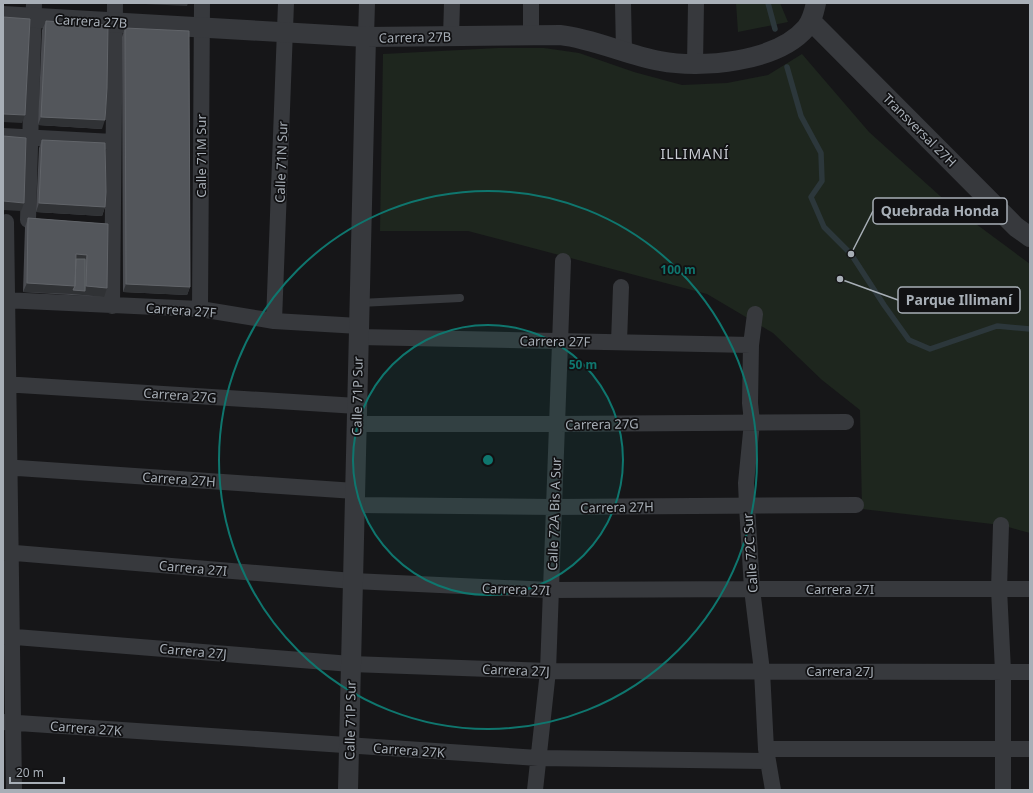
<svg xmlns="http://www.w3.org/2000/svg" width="1033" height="793" font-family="'Noto Sans',sans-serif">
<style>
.green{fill:#1e261e}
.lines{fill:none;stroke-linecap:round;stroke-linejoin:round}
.stream{stroke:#2c373b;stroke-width:5.5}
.service{stroke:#37393d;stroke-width:8}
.minor{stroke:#37393d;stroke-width:16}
.tertiary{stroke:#37393d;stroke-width:20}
.wall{fill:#494b50}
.shaded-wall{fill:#303235}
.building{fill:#53565b;stroke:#616469}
.ring{fill:none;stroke:#0f766e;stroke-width:2}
.labels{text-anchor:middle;stroke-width:3.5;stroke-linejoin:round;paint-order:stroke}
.street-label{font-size:13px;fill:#a8afb7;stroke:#111113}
.neighbourhood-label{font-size:14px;letter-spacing:1px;fill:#c9cdd4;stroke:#111113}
.centre{fill:#0f766e;stroke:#111113;stroke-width:2}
.ring-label{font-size:12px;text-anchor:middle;font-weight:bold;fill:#0f766e;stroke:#111113;stroke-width:3.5;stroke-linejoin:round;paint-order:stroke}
.leader{fill:none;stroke:#a8afb7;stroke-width:1.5}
.callout-dot{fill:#a8afb7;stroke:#111113;stroke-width:1.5}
.callout{fill:#111113;stroke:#a8afb7;stroke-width:1.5}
.callout-label{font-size:14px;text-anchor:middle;font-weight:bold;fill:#a8afb7}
</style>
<rect width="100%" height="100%" fill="#161618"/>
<path class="green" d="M 736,3 L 780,3 L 788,22 L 738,32 Z
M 498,48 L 544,48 L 579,53 L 634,72 L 682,85 L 727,83 L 768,75 L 802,54 L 869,132 L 949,204 L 1030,264 L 1030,533 L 1001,525 L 862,509 L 860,410 L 822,380 L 773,333 L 707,294 L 468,231 L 380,231 L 383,54 Z"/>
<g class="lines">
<path class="stream" d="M 768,3 L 775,29
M 787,67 L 801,116 L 821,153 L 822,181 L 811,197 L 824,227 L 851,254 L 884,305 L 909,340 L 930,349 L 997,326 L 1030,329"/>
<path class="service" d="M 360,303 L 460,298"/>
<path class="minor" d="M 531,3 L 531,35
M 623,3 L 624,51
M 366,37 L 367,3
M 451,37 L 452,3
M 695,64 L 696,3
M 3,136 L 113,142
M 28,220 L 34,3
M 6,222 L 14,790
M 3,300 L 200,309 L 274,321 L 359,326
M 112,306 L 115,3
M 200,309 L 202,3
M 755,314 L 751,345 L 750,403 L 752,422 L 746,483 L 747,506 L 752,589 L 762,671 L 766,749 L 773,790
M 274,321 L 286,3
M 359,337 L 751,345
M 619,342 L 621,287
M 3,384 L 357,406
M 357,424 L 557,424 L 846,422
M 3,467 L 355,491
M 355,505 L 554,507 L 856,505
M 1001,525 L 999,589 L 1003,671 L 1003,790
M 3,552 L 353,581 L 551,590 L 752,589 L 1030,589
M 3,636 L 351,664 L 548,671 L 1030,672
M 3,722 L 538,758 L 767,761
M 766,749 L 1030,749
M 535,790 L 548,671 L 563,261"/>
<path class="tertiary" d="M 3,16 L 366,37 L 560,35 C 595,39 626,55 660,61 C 701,69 777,62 806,28 C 812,21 814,12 816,3
M 811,21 L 1016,227 L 1030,237
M 348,790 L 366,37"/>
</g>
<path class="wall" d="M 46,21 L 102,129 L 38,125 L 42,30 Z
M 125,28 L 190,287 L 187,295 L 123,292 L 122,37 Z
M 42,140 L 105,207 L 102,216 L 36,212 L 39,148 Z
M 28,218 L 108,224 L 104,297 L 23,292 L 25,227 Z"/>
<path class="shaded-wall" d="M 124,3 L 188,3 L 187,6 Z
M 3,114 L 25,115 L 22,123 L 3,122 Z
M 41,117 L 105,120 L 102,129 L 38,125 Z
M 3,201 L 24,203 L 21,211 L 3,210 Z
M 39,203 L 105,207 L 102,216 L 36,212 Z
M 76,254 L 87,255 L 84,263 L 74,263 Z
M 27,283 L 75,286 L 72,294 L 23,292 Z
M 126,284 L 190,287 L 187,295 L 123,292 Z
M 86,286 L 107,288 L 104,297 L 72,294 L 73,290 L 85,291 Z"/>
<path class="building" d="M 3,17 L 30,19 L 25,115 L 3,114 Z
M 46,21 L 108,25 L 107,88 L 105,120 L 41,117 Z
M 125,28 L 189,31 L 190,287 L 126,284 Z
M 3,136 L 26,138 L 24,203 L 3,201 Z
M 42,140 L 105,143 L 106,192 L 105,207 L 39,203 Z
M 28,218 L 108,224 L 107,288 L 86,286 L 87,255 L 76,254 L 75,286 L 27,283 Z
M 76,259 L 85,259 L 85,291 L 73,290 L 75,286 Z"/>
<circle cx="488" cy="460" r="135" fill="#0f766e" fill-opacity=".12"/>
<g class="ring">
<circle cx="488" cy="460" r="135"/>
<circle cx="488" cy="460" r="269"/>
</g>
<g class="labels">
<g class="street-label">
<text transform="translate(91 21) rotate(3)" y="5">Carrera 27B</text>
<text transform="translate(415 37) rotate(-1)" y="5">Carrera 27B</text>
<text transform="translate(920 130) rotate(45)" y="5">Transversal 27H</text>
<text transform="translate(201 156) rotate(-90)" y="5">Calle 71M Sur</text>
<text transform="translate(281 162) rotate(-88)" y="5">Calle 71N Sur</text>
<text transform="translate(181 310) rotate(4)" y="5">Carrera 27F</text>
<text transform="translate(555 341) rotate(1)" y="5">Carrera 27F</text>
<text transform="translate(180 395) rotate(4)" y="5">Carrera 27G</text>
<text transform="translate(357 396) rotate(-89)" y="5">Calle 71P Sur</text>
<text transform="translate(602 424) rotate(-1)" y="5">Carrera 27G</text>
<text transform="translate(179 479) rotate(4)" y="5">Carrera 27H</text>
<text transform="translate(617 507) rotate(-1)" y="5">Carrera 27H</text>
<text transform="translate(554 514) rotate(-88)" y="5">Calle 72A Bis A Sur</text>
<text transform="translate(750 553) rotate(-94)" y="5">Calle 72C Sur</text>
<text transform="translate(193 568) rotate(5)" y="5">Carrera 27I</text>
<text transform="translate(516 589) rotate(2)" y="5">Carrera 27I</text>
<text x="840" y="594">Carrera 27I</text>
<text transform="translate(193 651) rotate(5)" y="5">Carrera 27J</text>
<text transform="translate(516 670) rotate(2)" y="5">Carrera 27J</text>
<text x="840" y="676">Carrera 27J</text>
<text transform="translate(350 720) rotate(-89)" y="5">Calle 71P Sur</text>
<text transform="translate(86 728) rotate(4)" y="5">Carrera 27K</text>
<text transform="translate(409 750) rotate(4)" y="5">Carrera 27K</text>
</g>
<g class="neighbourhood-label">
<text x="695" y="159">ILLIMANÍ</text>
</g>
</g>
<circle cx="488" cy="460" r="6" class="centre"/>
<g class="ring-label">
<text x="678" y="274">100 m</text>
<text x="583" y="369">50 m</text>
</g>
<path class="leader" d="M851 254L873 211M840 279L898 300"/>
<g class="callout-dot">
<circle cx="851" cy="254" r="4"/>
<circle cx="840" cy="279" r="4"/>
</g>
<g class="callout">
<rect x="873" y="198" width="134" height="26" rx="4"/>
<rect x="898" y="287" width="122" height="26" rx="4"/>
</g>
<g class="callout-label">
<text x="940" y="216">Quebrada Honda</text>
<text x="959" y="305">Parque Illimaní</text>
</g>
<rect width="1033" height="793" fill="none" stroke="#a8afb7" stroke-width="8"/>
<path d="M10 777v6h54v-6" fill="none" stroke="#a8afb7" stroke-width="2"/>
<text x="16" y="777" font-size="12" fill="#a8afb7" stroke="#111113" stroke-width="3" paint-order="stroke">20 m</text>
</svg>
